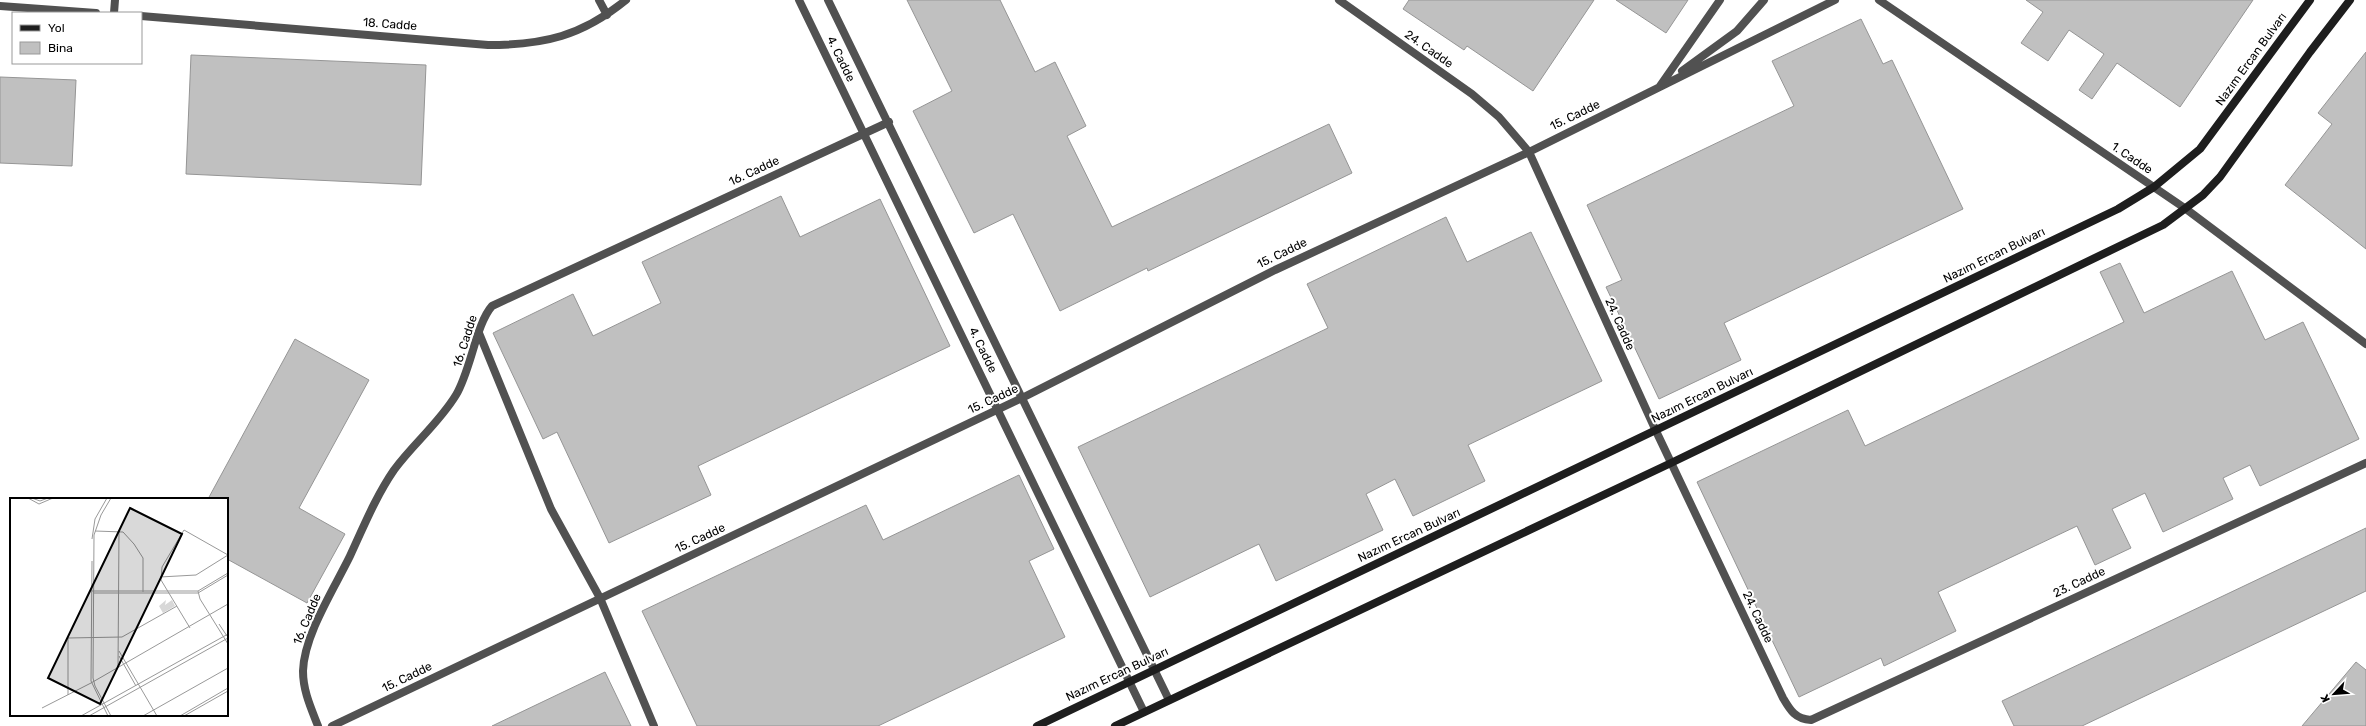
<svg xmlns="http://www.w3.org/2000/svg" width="2366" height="726" font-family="Rubik,sans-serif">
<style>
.building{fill:#c0c0c0;stroke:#959595}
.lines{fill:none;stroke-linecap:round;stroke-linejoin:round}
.minor{stroke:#515151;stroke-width:8}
.tertiary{stroke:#515151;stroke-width:8}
.secondary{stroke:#1e1e1e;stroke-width:8}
.labels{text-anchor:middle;stroke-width:4;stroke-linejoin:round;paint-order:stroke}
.street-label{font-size:12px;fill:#000;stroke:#fff}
.inset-road{fill:none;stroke:#999;stroke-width:1}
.view{fill:#000;fill-opacity:0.15;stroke:#000;stroke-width:2}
.inset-edge{fill:none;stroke:#000;stroke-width:2}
</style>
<rect width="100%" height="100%" fill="#fff"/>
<path class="building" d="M 907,0 L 1000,0 L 1035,72 L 1055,62 L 1086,126 L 1067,136 L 1112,227 L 1329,124 L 1352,173 L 1148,271 L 1147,268 L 1060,311 L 1013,214 L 974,233 L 913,111 L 952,91 Z
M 1409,0 L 1594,0 L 1533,91 L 1467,46 L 1464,50 L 1403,9 Z
M 1616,0 L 1688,0 L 1666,33 Z
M 2026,0 L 2253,0 L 2180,107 L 2117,63 L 2092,99 L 2079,90 L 2104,54 L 2069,30 L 2048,61 L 2021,43 L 2043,12 Z
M 1861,19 L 1883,64 L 1892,60 L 1963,209 L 1724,323 L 1741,360 L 1659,399 L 1606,287 L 1622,280 L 1587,205 L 1794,106 L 1772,61 Z
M 2366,52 L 2366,249 L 2285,185 L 2332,124 L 2318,113 Z
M 191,55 L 426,65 L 421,185 L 186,174 Z
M 0,77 L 76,80 L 72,166 L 0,163 Z
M 781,196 L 800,237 L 880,199 L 950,346 L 698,466 L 711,495 L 609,543 L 557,432 L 543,439 L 493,333 L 573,294 L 593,336 L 661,303 L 642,262 Z
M 1446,217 L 1467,262 L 1531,232 L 1602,381 L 1468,445 L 1485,481 L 1413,516 L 1395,479 L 1366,494 L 1383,530 L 1276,581 L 1259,544 L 1150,597 L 1078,447 L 1328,328 L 1307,284 Z
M 2120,263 L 2144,313 L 2232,271 L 2265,340 L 2303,322 L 2359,439 L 2260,486 L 2250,465 L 2223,478 L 2233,499 L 2163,532 L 2145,493 L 2112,509 L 2131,548 L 2095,565 L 2077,526 L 1938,592 L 1956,631 L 1884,666 L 1881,658 L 1799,697 L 1697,482 L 1848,410 L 1865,446 L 2124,322 L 2100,272 Z
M 295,339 L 369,380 L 299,508 L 345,534 L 307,603 L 227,559 L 227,499 L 208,499 Z
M 1019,475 L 1054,549 L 1029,561 L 1065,637 L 878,726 L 697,726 L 642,611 L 866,505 L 883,540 Z
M 2366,528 L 2366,591 L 2082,726 L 2014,726 L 2002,701 Z
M 2356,662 L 2366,670 L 2366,726 L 2302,726 Z
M 605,672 L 631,726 L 492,726 Z"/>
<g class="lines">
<path class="minor" d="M 114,13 L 115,0
M 479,333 L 551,509 L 600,598 L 654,726"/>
<path class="tertiary" d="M 599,0 L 607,15
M 799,0 L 1144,712
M 828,0 L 1169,700
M 1339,0 L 1472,94 L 1499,117 L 1529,152 L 1656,431 L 1783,698 C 1790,710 1795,719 1811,720 L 2366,463
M 1879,0 L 2186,209 L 2366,344
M 0,6 L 96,13
M 141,16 L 488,45 C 544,45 582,36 626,0
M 1682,71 L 1737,31 L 1764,0
M 1660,86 L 1720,0
M 318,726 C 311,708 303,691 303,671 C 304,635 334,589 350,556 C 363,528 376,496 394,470 C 413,444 439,423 456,395 C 471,370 476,324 492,306 L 889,122
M 332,726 L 1022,398 L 1275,270 L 1529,152 L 1835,0"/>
<path class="secondary" d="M 1037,726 L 2118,209 L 2154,187 L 2200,149 L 2310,0
M 1115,726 L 1671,463 L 2163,225 L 2203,195 L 2220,177 L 2310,52 L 2350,0"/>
</g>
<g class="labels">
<g class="street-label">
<text transform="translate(390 24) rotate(4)" y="4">18. Cadde</text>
<text transform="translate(1429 49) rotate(35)" y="4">24. Cadde</text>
<text transform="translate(841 59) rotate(64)" y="4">4. Cadde</text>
<text transform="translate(2251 59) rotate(-54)" y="4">Nazım Ercan Bulvarı</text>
<text transform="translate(1575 115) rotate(-26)" y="4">15. Cadde</text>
<text transform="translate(2132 158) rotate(34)" y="4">1. Cadde</text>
<text transform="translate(754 171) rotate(-25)" y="4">16. Cadde</text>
<text transform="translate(1282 253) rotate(-26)" y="4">15. Cadde</text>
<text transform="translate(1994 255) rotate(-26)" y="4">Nazım Ercan Bulvarı</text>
<text transform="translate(1620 324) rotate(66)" y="4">24. Cadde</text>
<text transform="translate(465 341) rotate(-72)" y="4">16. Cadde</text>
<text transform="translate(983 350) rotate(64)" y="4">4. Cadde</text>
<text transform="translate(1702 395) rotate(-26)" y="4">Nazım Ercan Bulvarı</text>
<text transform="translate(993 399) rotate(-25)" y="4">15. Cadde</text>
<text transform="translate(1409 535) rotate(-25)" y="4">Nazım Ercan Bulvarı</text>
<text transform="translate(700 538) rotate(-25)" y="4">15. Cadde</text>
<text transform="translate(2079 582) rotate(-25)" y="4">23. Cadde</text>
<text transform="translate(1758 617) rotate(65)" y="4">24. Cadde</text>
<text transform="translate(307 619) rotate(-67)" y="4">16. Cadde</text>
<text transform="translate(1117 674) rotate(-25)" y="4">Nazım Ercan Bulvarı</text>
<text transform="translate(407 677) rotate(-26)" y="4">15. Cadde</text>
</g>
</g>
<g transform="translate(10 498)">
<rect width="218" height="218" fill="#fff"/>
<path d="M 156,102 L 155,107 L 162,102 L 165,108 L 153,115 L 149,108 Z" fill="#d8d8d8"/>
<path class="inset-road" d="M 18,0 L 29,6 L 43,0M 22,0 L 30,3 L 38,0M 85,33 L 113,34 L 124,46 L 133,60 L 133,94M 82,41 L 85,21 L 97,0M 82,63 L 81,183 L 98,218M 150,79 L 186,77 L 218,57M 82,93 L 188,93 L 218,75M 188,93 L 190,101 L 218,146M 84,95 L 188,95 L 218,77M 209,126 L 217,138M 180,130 L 151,82 L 152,69 L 174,32 L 218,57M 109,153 L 147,218M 109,158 L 126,188M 108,170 L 109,33M 58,197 L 58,140 L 112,139 L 167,108M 32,210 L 81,185 L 218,106M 71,218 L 218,136M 79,218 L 218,140M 101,218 L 85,188 L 83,180 L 84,37 L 91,17 L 101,0M 133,218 L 218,170M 170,218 L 218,190M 174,218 L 218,193"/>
<path class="view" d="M 120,10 L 172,36 L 90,206 L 38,180 Z"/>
<rect width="218" height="218" class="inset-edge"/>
</g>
<rect x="12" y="12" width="130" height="52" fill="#ffffff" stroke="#999999"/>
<rect x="20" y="25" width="20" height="6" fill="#1e1e1e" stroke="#999999"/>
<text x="48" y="32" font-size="12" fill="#000000">Yol</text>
<rect x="20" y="42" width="20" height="12" fill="#c0c0c0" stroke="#999999"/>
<text x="48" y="52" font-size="12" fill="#000000">Bina</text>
<g transform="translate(2334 694) rotate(244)" stroke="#ffffff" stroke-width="3" paint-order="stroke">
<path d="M0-3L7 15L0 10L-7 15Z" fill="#000000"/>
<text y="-6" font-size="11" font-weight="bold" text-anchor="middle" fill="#000000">K</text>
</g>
</svg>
